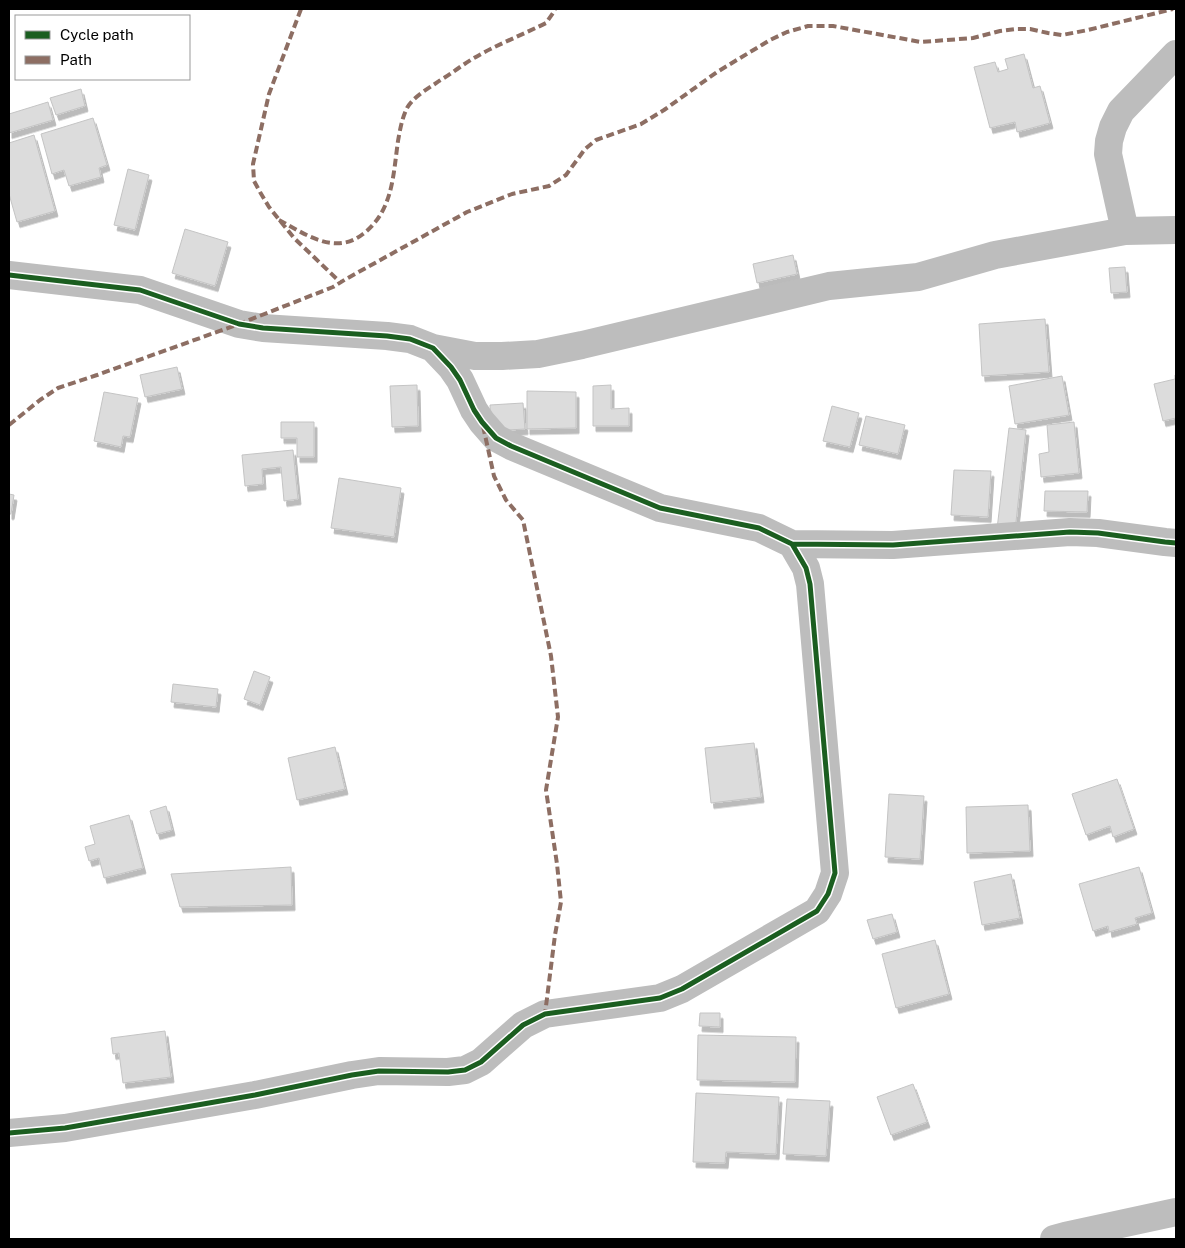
<svg xmlns="http://www.w3.org/2000/svg" width="1185" height="1248" font-family="'Public Sans',sans-serif">
<style>
.building{fill:#dcdcdc;stroke:#c4c4c4;filter:url(#shadow)}
.lines{fill:none;stroke-linecap:round;stroke-linejoin:round}
.minor{stroke:#bdbdbd;stroke-width:28}
.quiet{stroke:#8d6e63;stroke-width:4;stroke-dasharray:8 4;stroke-linecap:butt}
.cycleway-casing{stroke:#fff;stroke-width:8}
.cycleway{stroke:#1b5e20;stroke-width:5}
</style>
<defs>
<filter id="shadow"><feDropShadow dx="3" dy="5.5" stdDeviation="0" flood-color="#0004"/></filter>
</defs>
<rect width="100%" height="100%" fill="#fff"/>
<path class="building" d="M 1024,54 L 1033,88 L 1040,86 L 1050,123 L 1017,132 L 1015,122 L 990,128 L 974,67 L 995,62 L 998,72 L 1008,69 L 1005,59 Z
M 81,89 L 85,106 L 56,115 L 50,98 Z
M 48,102 L 53,120 L 9,133 L 9,114 Z
M 93,118 L 107,165 L 99,168 L 101,177 L 69,186 L 64,170 L 52,174 L 41,134 Z
M 34,135 L 55,211 L 17,222 L 9,194 L 9,143 Z
M 128,169 L 149,175 L 135,230 L 114,225 Z
M 185,229 L 228,242 L 215,286 L 172,273 Z
M 793,255 L 797,274 L 757,283 L 753,264 Z
M 1125,267 L 1127,292 L 1111,293 L 1109,268 Z
M 1045,319 L 1049,372 L 982,376 L 979,324 Z
M 177,367 L 182,389 L 145,397 L 140,375 Z
M 1175,375 L 1176,375 L 1176,418 L 1163,421 L 1154,384 L 1175,379 Z
M 1062,376 L 1069,415 L 1015,424 L 1009,386 Z
M 417,385 L 418,426 L 392,427 L 390,386 Z
M 611,385 L 611,409 L 629,408 L 629,426 L 593,426 L 593,386 Z
M 527,391 L 576,392 L 576,428 L 527,429 Z
M 104,392 L 138,398 L 130,437 L 123,436 L 121,447 L 94,441 Z
M 523,403 L 525,429 L 491,431 L 490,405 Z
M 832,406 L 859,413 L 850,447 L 823,441 Z
M 866,416 L 905,425 L 898,454 L 859,445 Z
M 281,422 L 314,422 L 314,457 L 297,457 L 297,438 L 281,438 Z
M 1074,422 L 1079,473 L 1041,477 L 1039,454 L 1049,452 L 1047,425 Z
M 1009,428 L 1026,430 L 1015,531 L 997,529 Z
M 293,450 L 298,499 L 284,501 L 281,467 L 262,469 L 263,484 L 245,486 L 242,455 Z
M 954,470 L 991,471 L 988,517 L 951,515 Z
M 339,478 L 401,488 L 394,537 L 331,528 Z
M 1045,491 L 1088,491 L 1087,512 L 1044,511 Z
M 9,494 L 14,495 L 11,514 L 9,514 Z
M 254,671 L 270,677 L 260,705 L 244,699 Z
M 173,684 L 218,689 L 216,707 L 171,702 Z
M 754,743 L 761,797 L 711,803 L 705,748 Z
M 335,747 L 345,789 L 297,800 L 288,758 Z
M 1117,779 L 1134,829 L 1113,837 L 1110,826 L 1086,835 L 1072,794 Z
M 889,794 L 924,796 L 920,859 L 885,857 Z
M 1028,805 L 1030,851 L 967,853 L 966,807 Z
M 166,806 L 172,830 L 157,834 L 150,811 Z
M 129,815 L 143,868 L 104,878 L 99,858 L 89,861 L 85,847 L 95,844 L 90,826 Z
M 291,867 L 292,905 L 180,907 L 171,874 Z
M 1139,867 L 1152,913 L 1135,918 L 1137,924 L 1109,932 L 1108,926 L 1093,931 L 1079,884 Z
M 1011,874 L 1020,918 L 982,925 L 974,882 Z
M 892,914 L 897,932 L 873,939 L 867,920 Z
M 935,940 L 949,994 L 896,1008 L 882,954 Z
M 700,1013 L 720,1013 L 720,1027 L 699,1026 Z
M 165,1031 L 171,1077 L 123,1083 L 119,1053 L 113,1054 L 111,1038 Z
M 698,1035 L 796,1037 L 795,1082 L 697,1080 Z
M 913,1084 L 927,1122 L 891,1135 L 877,1097 Z
M 696,1093 L 779,1097 L 776,1154 L 726,1152 L 725,1163 L 693,1162 Z
M 787,1099 L 830,1101 L 826,1156 L 783,1154 Z"/>
<g class="lines">
<path class="minor" d="M 1125,231 L 1108,154 L 1109,141 L 1113,127 L 1121,111 L 1176,54
M 9,275 L 140,290 L 239,324 L 263,328 L 387,336 L 410,339 L 433,348 L 451,367 L 460,380 L 474,410 L 482,422 L 496,438 L 511,446 L 660,508 L 759,528 L 792,544 L 893,545 L 1070,532 L 1098,533 L 1165,542 L 1176,543
M 433,348 L 475,356 L 502,356 L 538,354 L 582,345 L 829,286 L 918,277 L 995,255 L 1125,231 L 1176,230
M 9,1133 L 65,1128 L 255,1095 L 352,1075 L 379,1071 L 448,1072 L 465,1070 L 481,1062 L 523,1025 L 545,1014 L 660,998 L 682,989 L 817,911 L 828,894 L 835,873 L 810,584 L 806,568 L 792,544
M 1054,1239 L 1065,1236 L 1176,1212"/>
<path class="quiet" d="M 301,9 L 269,94 L 253,164 L 254,181 L 260,192 L 269,207 L 294,238 L 340,282
M 279,220 C 305,234 335,256 363,234 C 393,211 393,176 398,141 C 400,130 402,118 407,108 C 414,96 428,89 439,81 C 451,74 462,65 474,58 C 496,45 522,35 546,23 L 553,13 L 555,9
M 9,425 L 40,400 L 58,388 L 97,375 L 239,324 L 333,287 L 346,279 L 467,212 L 512,194 L 549,186 L 566,175 L 585,149 L 596,140 L 641,124 L 664,110 L 717,72 L 770,40 L 787,32 L 808,26 L 833,26 L 921,42 L 973,38 L 1000,31 L 1016,29 L 1030,29 L 1048,33 L 1062,35 L 1088,30 L 1173,9
M 483,426 L 494,476 L 506,500 L 523,520 L 551,656 L 558,717 L 546,790 L 557,864 L 561,902 L 555,935 L 545,1014"/>
<defs>
<path id="cycleway" d="M 9,275 L 140,290 L 239,324 L 263,328 L 387,336 L 410,339 L 433,348 L 451,367 L 460,380 L 474,410 L 482,422 L 496,438 L 511,446 L 660,508 L 759,528 L 792,544 L 893,545 L 1070,532 L 1098,533 L 1165,542 L 1176,543
M 9,1133 L 65,1128 L 255,1095 L 352,1075 L 379,1071 L 448,1072 L 465,1070 L 481,1062 L 523,1025 L 545,1014 L 660,998 L 682,989 L 817,911 L 828,894 L 835,873 L 810,584 L 806,568 L 792,544"/>
</defs>
<use href="#cycleway" class="cycleway-casing"/>
<use href="#cycleway" class="cycleway"/>
</g>
<rect width="1185" height="1248" fill="none" stroke="#000000" stroke-width="20"/>
<rect x="15" y="15" width="175" height="65" fill="#ffffff" stroke="#999999"/>
<rect x="25" y="31" width="25" height="8" fill="#1b5e20" stroke="#999999"/>
<text x="60" y="40" font-size="15" fill="#000000">Cycle path</text>
<rect x="25" y="56" width="25" height="8" fill="#8d6e63" stroke="#999999"/>
<text x="60" y="65" font-size="15" fill="#000000">Path</text>
</svg>
